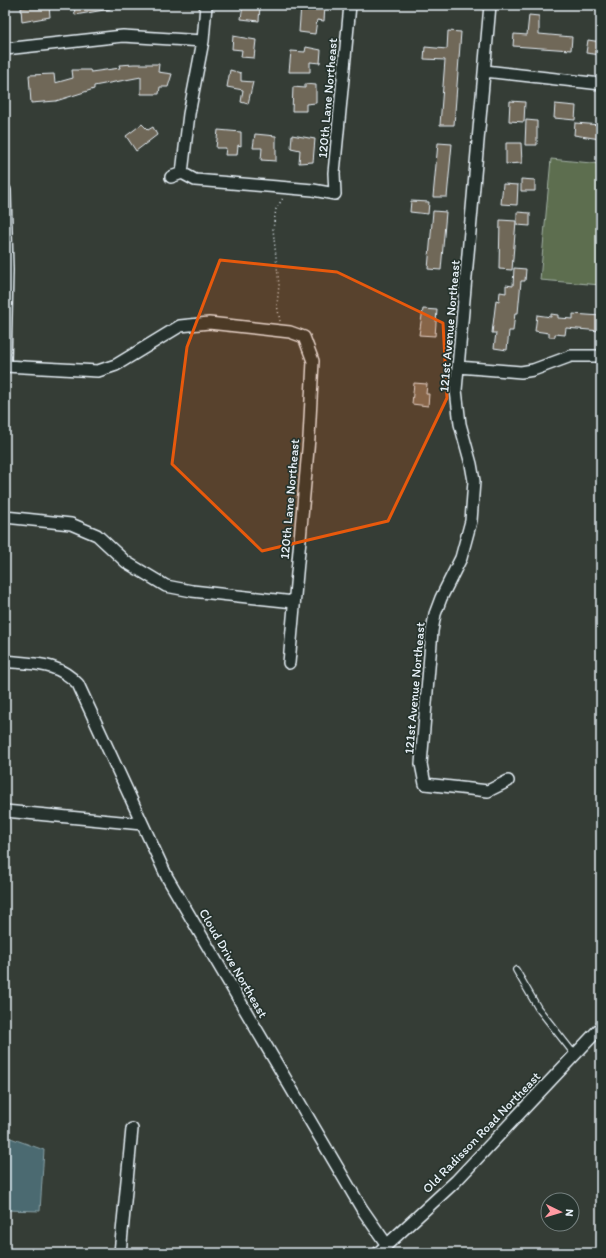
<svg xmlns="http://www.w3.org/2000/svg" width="606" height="1258" font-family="Itim,sans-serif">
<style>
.green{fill:#5d6e50;stroke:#a2b0a4}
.water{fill:#4b6b71;stroke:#8aa1a7}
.building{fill:#706759;stroke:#e8f1f8}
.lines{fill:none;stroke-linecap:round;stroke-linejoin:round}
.lane-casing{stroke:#e8f1f8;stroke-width:8}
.street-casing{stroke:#e8f1f8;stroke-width:14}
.path{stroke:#e8f1f8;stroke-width:1.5;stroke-dasharray:1 3;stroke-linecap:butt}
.lane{stroke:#26332d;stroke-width:5.5}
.street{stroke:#26332d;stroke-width:11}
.marked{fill:#e8590c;fill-opacity:0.2;stroke:#e8590c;stroke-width:3;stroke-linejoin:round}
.labels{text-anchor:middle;stroke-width:3.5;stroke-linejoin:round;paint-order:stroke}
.street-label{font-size:13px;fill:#e8f1f8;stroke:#26332d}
</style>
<rect width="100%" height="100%" fill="#353d36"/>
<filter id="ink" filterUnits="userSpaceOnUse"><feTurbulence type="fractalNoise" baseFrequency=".025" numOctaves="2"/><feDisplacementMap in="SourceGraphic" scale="8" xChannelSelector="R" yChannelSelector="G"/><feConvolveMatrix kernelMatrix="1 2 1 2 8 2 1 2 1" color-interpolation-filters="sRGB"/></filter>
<g filter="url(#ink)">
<path class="green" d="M 551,159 L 601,164 L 601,285 L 540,280 Z"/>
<path class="water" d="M 5,1136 L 44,1150 L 40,1211 L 5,1210 Z"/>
<path class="building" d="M 36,5 L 49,5 L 50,17 L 22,22 L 21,8 Z
M 74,5 L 110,5 L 110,9 L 75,15 Z
M 243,5 L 260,5 L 259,21 L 241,19 Z
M 301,5 L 325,6 L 324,21 L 317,20 L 315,34 L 299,32 Z
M 529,15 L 539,16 L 539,34 L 572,37 L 571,50 L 513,46 L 514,34 L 527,35 Z
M 448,31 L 461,32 L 454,125 L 440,125 L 445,60 L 424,59 L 425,47 L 447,49 Z
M 233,36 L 256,40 L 254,58 L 241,57 L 242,50 L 232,49 Z
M 588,40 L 601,42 L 601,55 L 586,53 Z
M 306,47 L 321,50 L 320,63 L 310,62 L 310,72 L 289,72 L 291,51 L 305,52 Z
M 134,64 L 159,64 L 158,72 L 172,74 L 168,87 L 160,87 L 159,94 L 141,94 L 141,77 L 94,86 L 94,89 L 56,101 L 31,103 L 29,75 L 54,74 L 55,83 L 73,78 L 72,70 L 90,70 L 91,72 L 120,68 L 119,65 Z
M 230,70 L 241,73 L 241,81 L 253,82 L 248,104 L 241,102 L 243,90 L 227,87 Z
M 305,84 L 316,85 L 316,103 L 306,104 L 306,111 L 292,111 L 293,87 L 305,88 Z
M 510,101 L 525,102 L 524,122 L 509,121 Z
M 555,104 L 576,106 L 575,120 L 554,118 Z
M 526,120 L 537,121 L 537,145 L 525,145 Z
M 575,123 L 601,125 L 600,139 L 574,135 Z
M 142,124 L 148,130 L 153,127 L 157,135 L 136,151 L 126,136 Z
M 218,130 L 241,132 L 241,146 L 238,145 L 237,155 L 225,155 L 226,148 L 216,148 Z
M 255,134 L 276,136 L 276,161 L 261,160 L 262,148 L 253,148 Z
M 292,135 L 315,139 L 313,162 L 299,163 L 300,150 L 291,148 Z
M 438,143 L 452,144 L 447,197 L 433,197 Z
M 506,143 L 521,143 L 522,163 L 506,164 Z
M 521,179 L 535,180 L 535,191 L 521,191 Z
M 503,184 L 518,185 L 517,205 L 501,204 Z
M 411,201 L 429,202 L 428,214 L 410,212 Z
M 433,211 L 446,212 L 441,270 L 428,269 Z
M 517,212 L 530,213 L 530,226 L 517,225 Z
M 500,220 L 516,221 L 512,270 L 499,269 Z
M 514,268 L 526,269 L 525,281 L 521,281 L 518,313 L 515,313 L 513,331 L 509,331 L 507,350 L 494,348 L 496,333 L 492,333 L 496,300 L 499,301 L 500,292 L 506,293 L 506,285 L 513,286 Z
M 423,309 L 437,310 L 435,336 L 419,335 Z
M 551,314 L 558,315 L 558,318 L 573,319 L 573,314 L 601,316 L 601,331 L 566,328 L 565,335 L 555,334 L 555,337 L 549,337 L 549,333 L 535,331 L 537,315 L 551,317 Z
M 414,383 L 427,384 L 426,394 L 429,394 L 428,406 L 412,404 Z"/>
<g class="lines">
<defs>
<path id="lane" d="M 516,970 L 538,1008 L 575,1055"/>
<path id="street" d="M 490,5 L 456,390 L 460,424 L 471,464 L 474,481 L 471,521 L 461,558 L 441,598 L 435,614 L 432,631 L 421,764 L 425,784 L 488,791 L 508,781
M 5,49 L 123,36 L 203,41
M 485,71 L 601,84
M 182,173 L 195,180 L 313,190 L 335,194 L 334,173 L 350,5
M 182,173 L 189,114 L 203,41 L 206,5
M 171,177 L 182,173
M 5,190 L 7,270 L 5,366
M 5,366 L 98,371 L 116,365 L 180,326 L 209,323 L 290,332 L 304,337 L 313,361 L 309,438 L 289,663
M 458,367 L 521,372 L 533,370 L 571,356 L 601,356
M 5,517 L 71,524 L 97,535 L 126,562 L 166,586 L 192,591 L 294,602
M 5,661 C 35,665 56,661 78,684 L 167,877 L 362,1209 L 387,1245
M 5,811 L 142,824
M 120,1253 L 132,1129
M 378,1253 L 456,1181 L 601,1027"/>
</defs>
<use href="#lane" class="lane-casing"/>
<use href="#street" class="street-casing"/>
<path class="path" d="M 280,321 L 277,305 L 279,285 L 273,229 L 276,209 L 283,198"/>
<use href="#lane" class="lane"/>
<use href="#street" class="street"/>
</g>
</g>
<path class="marked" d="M 220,260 L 337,272 L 443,323 L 447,398 L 388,521 L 262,551 L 172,464 L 187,347 Z"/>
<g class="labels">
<g class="street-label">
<text transform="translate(327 98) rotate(-85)" y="5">120th Lane Northeast</text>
<text transform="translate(449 326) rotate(-85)" y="5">121st Avenue Northeast</text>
<text transform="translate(289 499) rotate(-85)" y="5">120th Lane Northeast</text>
<text transform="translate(414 688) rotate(-85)" y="5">121st Avenue Northeast</text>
<text transform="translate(234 963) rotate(60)" y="5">Cloud Drive Northeast</text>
<text transform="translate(481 1132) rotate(-46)" y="5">Old Radisson Road Northeast</text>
</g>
</g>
<rect width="606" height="1258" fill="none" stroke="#26332d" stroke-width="20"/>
<rect x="10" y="10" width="586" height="1238" fill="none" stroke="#e8f1f8" stroke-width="1.5" filter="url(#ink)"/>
<g transform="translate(560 1212) rotate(95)"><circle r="19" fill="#26332d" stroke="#747f7e"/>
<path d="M0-3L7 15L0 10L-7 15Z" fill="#ff9aa2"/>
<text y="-6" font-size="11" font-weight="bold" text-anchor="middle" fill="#e8f1f8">N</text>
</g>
</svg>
